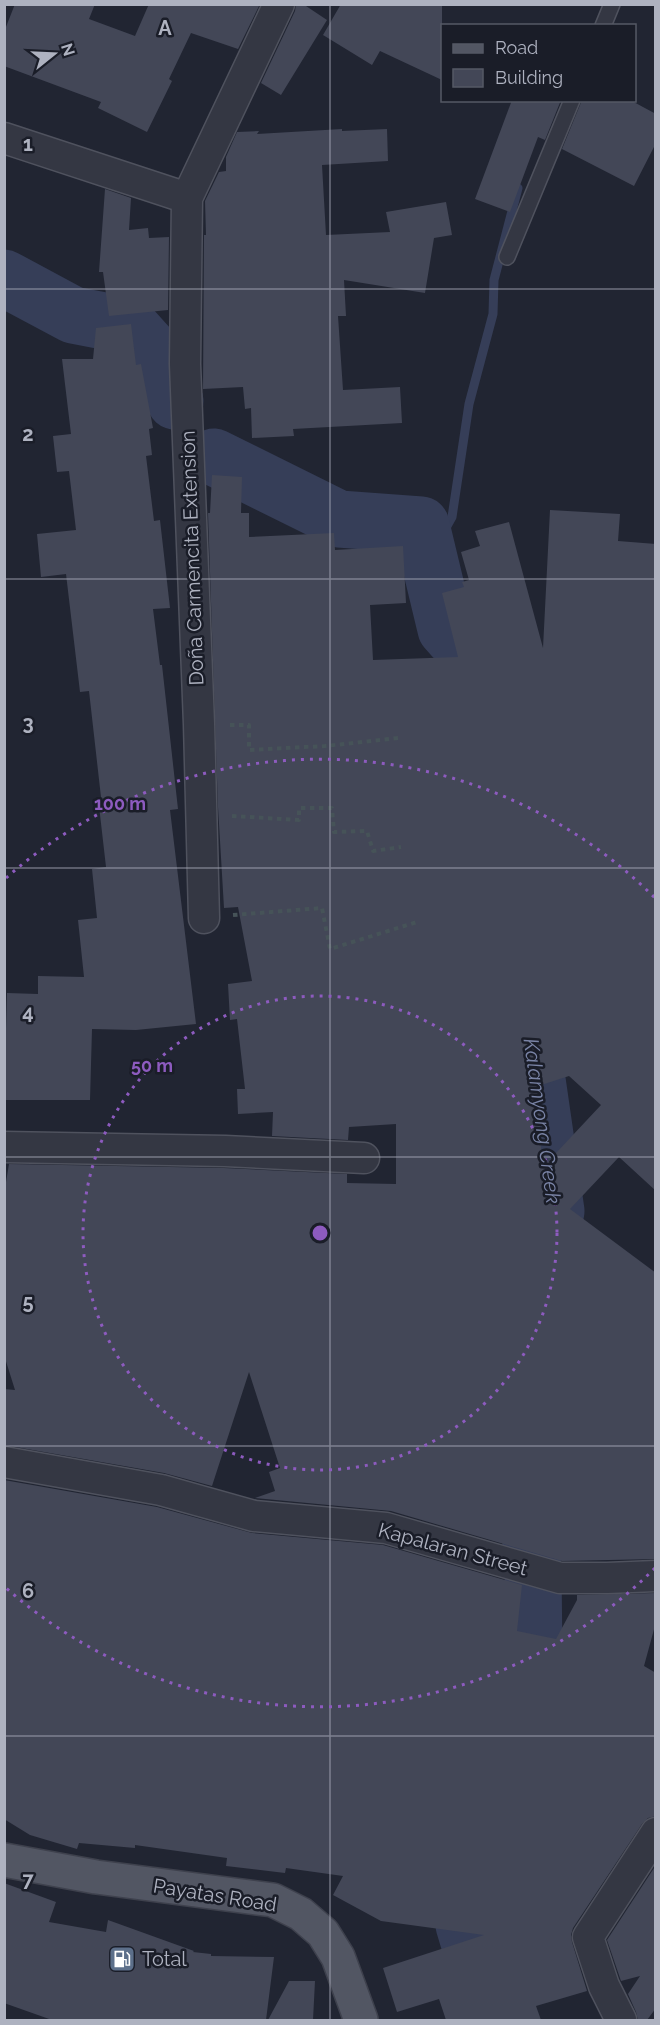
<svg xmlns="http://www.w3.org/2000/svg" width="660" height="2025" font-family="Raleway,sans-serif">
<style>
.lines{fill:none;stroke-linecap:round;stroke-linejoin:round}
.stream{stroke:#363e58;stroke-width:9}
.river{stroke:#363e58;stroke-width:57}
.building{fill:#434757;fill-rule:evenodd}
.service-casing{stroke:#4f525e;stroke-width:18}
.minor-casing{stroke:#4f525e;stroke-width:33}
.primary-casing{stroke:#3e414d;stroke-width:36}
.path{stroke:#465358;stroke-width:4;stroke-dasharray:4.5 4.5;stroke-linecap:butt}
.service{stroke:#343743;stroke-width:15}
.minor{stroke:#343743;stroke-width:30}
.primary{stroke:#525663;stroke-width:33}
.grid{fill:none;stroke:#aeb2c0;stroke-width:1.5;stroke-opacity:0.55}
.ring{fill:none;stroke:#8d5bbf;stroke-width:3;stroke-dasharray:3 6}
.labels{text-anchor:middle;stroke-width:5;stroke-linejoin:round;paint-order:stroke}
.street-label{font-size:20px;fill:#aeb2c0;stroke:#1a1d28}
.poi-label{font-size:20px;fill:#aeb2c0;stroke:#1a1d28;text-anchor:start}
.water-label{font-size:21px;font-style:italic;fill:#7a84a6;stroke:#1a1d28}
.grid-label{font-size:20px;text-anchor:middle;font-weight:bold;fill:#aeb2c0;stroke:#1a1d28;stroke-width:5;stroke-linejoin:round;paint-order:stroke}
.centre{fill:#8d5bbf;stroke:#1a1d28;stroke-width:3}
.ring-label{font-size:18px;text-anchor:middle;font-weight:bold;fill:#8d5bbf;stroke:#1a1d28;stroke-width:5;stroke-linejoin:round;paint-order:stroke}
</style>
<rect width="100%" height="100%" fill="#212532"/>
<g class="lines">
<path class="stream" d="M 429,558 L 452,517 L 469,404 L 493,314 L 494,280 L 518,188"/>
<path class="river" d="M 4,278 L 73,315 L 130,326 L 148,346 L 175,401
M 214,457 L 339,519 L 421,525 L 446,629 L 454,638 L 467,638 L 460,702
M 527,1010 L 556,1211 L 551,1238
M 517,1708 L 529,1686 L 534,1657 L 533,1569 L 528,1508
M 467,1854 L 464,1925 L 488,2005 L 495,2020"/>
</g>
<path class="building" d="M 15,4 L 95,4 L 89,19 L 135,36 L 149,4 L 260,4 L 238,49 L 191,33 L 169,79 L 172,81 L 147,132 L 98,108 L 101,102 L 4,66 L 4,32 Z
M 296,4 L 303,4 L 327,20 L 281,95 L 261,83 L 295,11 Z
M 341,4 L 442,4 L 442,80 L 380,51 L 372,65 L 323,35 Z
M 512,100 L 561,100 L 545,140 L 538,137 L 510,212 L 475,199 Z
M 582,100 L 630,100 L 656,114 L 656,143 L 634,186 L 562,149 Z
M 342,129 L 342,131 L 387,129 L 388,161 L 322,165 L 326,235 L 390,232 L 386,212 L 446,202 L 452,235 L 434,238 L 425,293 L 344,280 L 346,316 L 338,316 L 343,390 L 400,387 L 402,423 L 293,429 L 294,436 L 252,438 L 251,408 L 245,409 L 243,387 L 203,389 L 204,235 L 206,235 L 205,201 L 219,172 L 226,171 L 226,157 L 237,132 L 259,131 L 257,134 Z
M 105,189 L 131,198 L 129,230 L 148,228 L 149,238 L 169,237 L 168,310 L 109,316 L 103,272 L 99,272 Z
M 131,324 L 136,365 L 141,364 L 153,428 L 149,429 L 152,455 L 146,456 L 154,521 L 160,520 L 170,608 L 153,609 L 160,665 L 162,665 L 178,809 L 170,810 L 196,1024 L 136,1030 L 92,1029 L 90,1100 L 4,1100 L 7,993 L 38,994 L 38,976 L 84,977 L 78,920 L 97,918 L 92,869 L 106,867 L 99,806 L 102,806 L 89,691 L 80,692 L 66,574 L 41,577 L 37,534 L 76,530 L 69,471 L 57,472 L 53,436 L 71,434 L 62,359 L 93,359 L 96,328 Z
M 212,475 L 242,477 L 241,513 L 249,513 L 249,537 L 334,533 L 335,550 L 403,546 L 406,603 L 370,605 L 373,660 L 458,657 L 442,593 L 464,587 L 462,582 L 469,580 L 461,552 L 480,546 L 475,531 L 509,522 L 543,648 L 550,510 L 620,514 L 618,541 L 656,544 L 656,1191 L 619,1157 L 570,1209 L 656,1273 L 656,1559 L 562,1561 L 391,1511 L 255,1498 L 275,1491 L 269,1472 L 280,1468 L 249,1372 L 212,1486 L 164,1473 L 4,1445 L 4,1389 L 15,1390 L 4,1355 L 4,1194 L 9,1164 L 224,1168 L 347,1174 L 347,1183 L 396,1184 L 396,1124 L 349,1127 L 348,1140 L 272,1136 L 273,1112 L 238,1114 L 237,1089 L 245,1089 L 237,1019 L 230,1020 L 228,984 L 252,981 L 238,907 L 224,908 L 218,807 L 208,513 L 210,513 ZM 569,1076 L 601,1105 L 542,1168 L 538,1086 Z
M 4,1480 L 157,1507 L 252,1533 L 383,1545 L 522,1585 L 517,1631 L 556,1639 L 577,1600 L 577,1595 L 656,1593 L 656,1622 L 644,1666 L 656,1673 L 656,1816 L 648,1818 L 642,1824 L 573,1928 L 571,1935 L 572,1942 L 587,1991 L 536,2006 L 541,2020 L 446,2020 L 439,1999 L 397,2012 L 383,1968 L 484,1935 L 381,1921 L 333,1895 L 343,1876 L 286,1868 L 285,1873 L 226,1866 L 227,1858 L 135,1845 L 135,1848 L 79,1843 L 77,1849 L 30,1835 L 4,1819 Z
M 656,1865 L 656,2008 L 647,2020 L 638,2020 L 636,2012 L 628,1994 L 640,1976 L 621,1981 L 607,1940 Z
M 4,1883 L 56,1902 L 49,1922 L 106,1932 L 108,1920 L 194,1951 L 193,1952 L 211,1954 L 211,1956 L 274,1957 L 266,2020 L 52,2020 L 4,2003 Z
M 289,1981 L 315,1981 L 313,2020 L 268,2020 Z"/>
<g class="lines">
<defs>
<path id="service" d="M 603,26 L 612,4
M 507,257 L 572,100"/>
<path id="minor" d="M 4,138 L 187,198
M 204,918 L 199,724 L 185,364 L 187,198 L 279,4
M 4,1147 L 225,1151 L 364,1158
M 4,1462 L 161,1490 L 254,1516 L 386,1528 L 560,1578 L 607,1578 L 656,1576
M 621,2020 L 604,1986 L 588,1937 L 656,1833"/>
<path id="primary" d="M 4,1860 L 96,1877 L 273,1900 L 301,1914 L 323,1933 L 338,1957 L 361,2020"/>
</defs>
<use href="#service" class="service-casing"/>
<use href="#minor" class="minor-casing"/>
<use href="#primary" class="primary-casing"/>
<path class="path" d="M 230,725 L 249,725 L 249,750 L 325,746 L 399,738
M 232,816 L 299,820 L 299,808 L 332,808 L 334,832 L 367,831 L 373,851 L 401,847
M 233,915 L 322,908 L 330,949 L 417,922"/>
<use href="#service" class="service"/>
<use href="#minor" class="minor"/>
<use href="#primary" class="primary"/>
</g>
<path class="grid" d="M 330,4 L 330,2020M 4,289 L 656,289M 4,579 L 656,579M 4,868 L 656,868M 4,1157 L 656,1157M 4,1446 L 656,1446M 4,1736 L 656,1736"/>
<g class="ring">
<circle cx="320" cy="1233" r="237"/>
<path d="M655 1568A474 474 0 0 1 6 1588M6 878A474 474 0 0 1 655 898"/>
</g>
<defs>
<symbol id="fuel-square" viewBox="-11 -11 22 22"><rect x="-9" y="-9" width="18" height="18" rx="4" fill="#5c6f8a" stroke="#1a1d28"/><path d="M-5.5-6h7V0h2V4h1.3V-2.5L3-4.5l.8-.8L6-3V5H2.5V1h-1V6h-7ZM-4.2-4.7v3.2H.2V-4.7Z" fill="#fff"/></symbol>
</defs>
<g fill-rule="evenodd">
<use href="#fuel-square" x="107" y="1944" width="30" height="30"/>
</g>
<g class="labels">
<g class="street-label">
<text transform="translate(192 558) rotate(-92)" y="7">Doña Carmencita Extension</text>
<text transform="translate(453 1549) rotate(15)" y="7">Kapalaran Street</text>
<text transform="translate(215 1895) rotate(9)" y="7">Payatas Road</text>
</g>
<g class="poi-label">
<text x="142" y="1966">Total</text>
</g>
<g class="water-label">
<text transform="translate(542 1121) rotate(82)" y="7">Kalamyong Creek</text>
</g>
</g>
<g class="grid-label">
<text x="165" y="35">A</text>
<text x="28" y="151">1</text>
<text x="28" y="441">2</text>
<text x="28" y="730">3</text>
<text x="28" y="1019">4</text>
<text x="28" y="1309">5</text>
<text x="28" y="1598">6</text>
<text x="28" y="1887">7</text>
</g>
<circle cx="320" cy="1233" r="9" class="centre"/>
<g class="ring-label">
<text x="120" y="810">100 m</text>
<text x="152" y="1072">50 m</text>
</g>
<rect width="660" height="2025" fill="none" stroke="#aeb2c0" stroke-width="12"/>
<rect x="441" y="24" width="195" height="78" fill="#1a1d28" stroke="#555965" stroke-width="1.5"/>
<rect x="453" y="44" width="30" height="9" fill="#525663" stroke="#555965" stroke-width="1.5"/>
<text x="495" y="54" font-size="18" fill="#aeb2c0">Road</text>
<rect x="453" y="69" width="30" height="18" fill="#434757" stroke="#555965" stroke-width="1.5"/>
<text x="495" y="84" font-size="18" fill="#aeb2c0">Building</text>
<g transform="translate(54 54) rotate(72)" stroke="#1a1d28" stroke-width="4.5" paint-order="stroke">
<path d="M0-4.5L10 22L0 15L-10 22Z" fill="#aeb2c0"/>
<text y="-9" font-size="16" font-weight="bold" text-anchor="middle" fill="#aeb2c0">N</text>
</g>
</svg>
